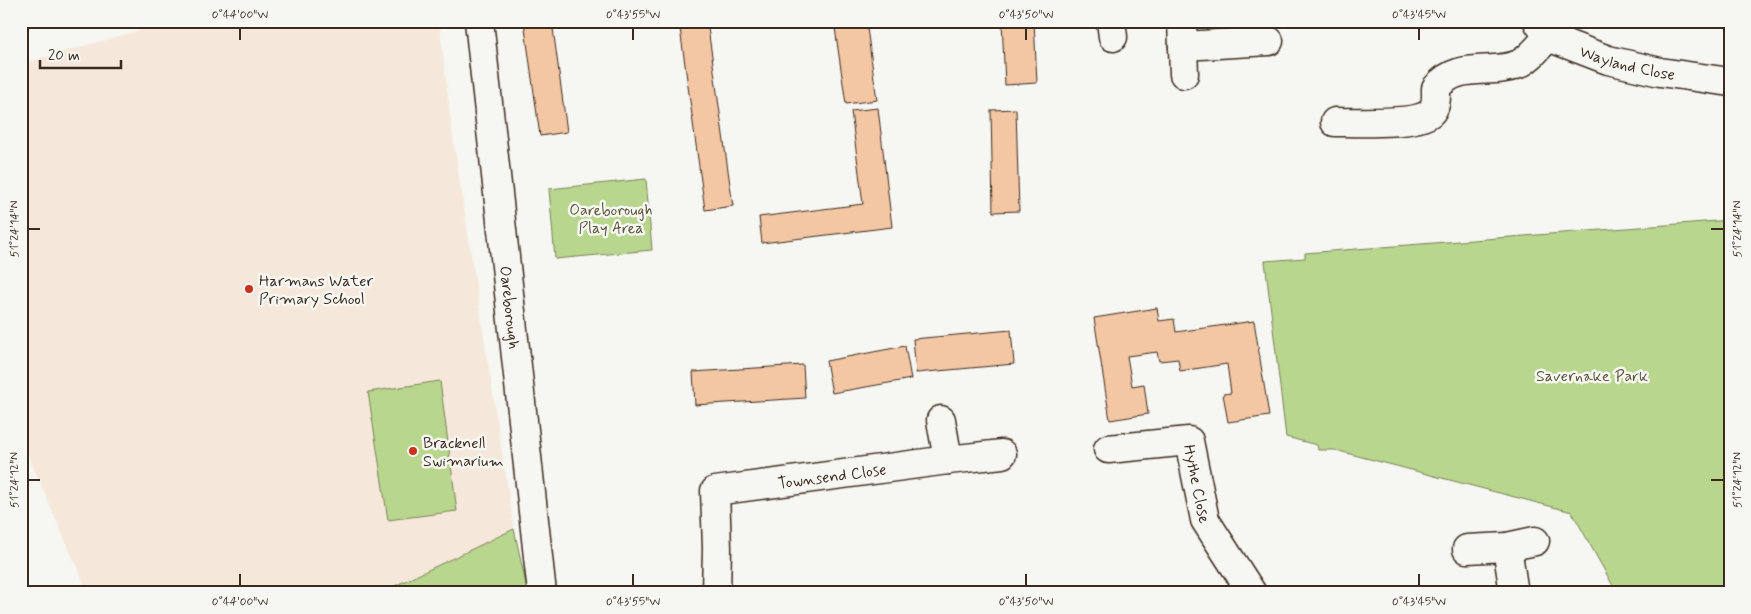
<svg xmlns="http://www.w3.org/2000/svg" width="1751" height="614" font-family="Mynerve,sans-serif">
<style>
.built{fill:#f5e8db}
.green{fill:#b9d68e;stroke:#7a8056}
.building{fill:#f4c7a4;stroke:#3b2a1e}
.lines{fill:none;stroke-linecap:round;stroke-linejoin:round}
.minor-casing{stroke:#3b2a1e;stroke-width:31}
.minor{stroke:#f6f6f2;stroke-width:28}
.ticks{fill:none;stroke:#3b2a1e;stroke-width:2}
.poi-dot{fill:#c8321e;stroke:#f6f6f2;stroke-width:2}
.labels{text-anchor:middle;stroke-width:5;stroke-linejoin:round;paint-order:stroke}
.street-label{font-size:16px;fill:#3b2a1e;stroke:#f6f6f2}
.park-label{font-size:16px;fill:#5a553a;stroke:#f6f6f2}
.poi-label{font-size:16px;fill:#3b2a1e;stroke:#f6f6f2;text-anchor:start}
.neatline{fill:none;stroke:#3b2a1e;stroke-width:2}
.ticks-label{font-size:12px;text-anchor:middle;fill:#3b2a1e}
</style>
<rect width="100%" height="100%" fill="#f6f6f2"/>
<filter id="ink" filterUnits="userSpaceOnUse"><feTurbulence type="fractalNoise" baseFrequency=".02" numOctaves="2"/><feDisplacementMap in="SourceGraphic" scale="10" xChannelSelector="R" yChannelSelector="G"/><feConvolveMatrix kernelMatrix="1 2 1 2 8 2 1 2 1" color-interpolation-filters="sRGB"/></filter>
<g filter="url(#ink)">
<path class="built" d="M 172,21 L 439,21 L 453,138 L 514,529 L 380,593 L 88,593 L 21,439 L 21,64 Z"/>
<path class="green" d="M 646,179 L 652,250 L 555,259 L 549,189 Z
M 1730,220 L 1730,593 L 1617,593 L 1572,512 L 1335,450 L 1318,450 L 1317,445 L 1286,437 L 1265,261 L 1305,258 L 1305,253 Z
M 440,381 L 457,511 L 388,520 L 368,392 Z
M 514,529 L 528,593 L 380,593 Z"/>
<path class="building" d="M 524,21 L 552,21 L 567,132 L 540,136 Z
M 679,21 L 707,21 L 733,206 L 705,210 Z
M 834,21 L 866,21 L 877,100 L 846,104 Z
M 1002,21 L 1034,21 L 1037,83 L 1005,85 Z
M 878,108 L 892,227 L 762,243 L 759,217 L 863,204 L 851,111 Z
M 1016,109 L 1019,211 L 993,212 L 991,110 Z
M 1157,308 L 1159,321 L 1174,319 L 1176,332 L 1254,321 L 1269,416 L 1228,422 L 1223,394 L 1231,393 L 1227,364 L 1180,371 L 1178,359 L 1159,361 L 1157,352 L 1127,356 L 1132,386 L 1144,384 L 1148,414 L 1110,420 L 1094,318 Z
M 1011,330 L 1014,364 L 916,373 L 913,339 Z
M 905,346 L 911,379 L 832,393 L 826,361 Z
M 803,365 L 805,398 L 695,405 L 693,372 Z"/>
<g class="lines">
<defs>
<g id="minor">
<path id="s1" d="M 479,21 L 542,593"/>
<path d="M 1111,21 L 1113,37"/>
<path d="M 1182,21 L 1184,74"/>
<path id="s2" d="M 1538,22 L 1548,37 L 1608,60 L 1660,72 L 1730,82"/>
<path d="M 1183,46 L 1269,41"/>
<path d="M 1335,122 C 1354,122 1416,125 1430,113 C 1437,107 1436,96 1436,88 C 1458,60 1491,76 1519,64 C 1531,58 1539,46 1548,37"/>
<path d="M 941,420 L 948,460"/>
<path id="s3" d="M 1108,449 L 1189,441 L 1205,520 L 1252,593"/>
<path d="M 1507,547 L 1514,593"/>
<path d="M 1467,549 L 1507,547 L 1535,541"/>
<path id="s4" d="M 716,593 L 717,548 L 715,491 L 948,460 L 1002,454"/>
</g>
</defs>
<use href="#minor" class="minor-casing"/>
<use href="#minor" class="minor"/>
</g>
</g>
<path class="ticks" d="M 240,28 L 240,40M 633,28 L 633,40M 1026,28 L 1026,40M 1419,28 L 1419,40M 28,229 L 40,229M 1711,229 L 1724,229M 28,480 L 40,480M 1711,480 L 1724,480M 240,574 L 240,586M 633,574 L 633,586M 1026,574 L 1026,586M 1419,574 L 1419,586"/>
<g class="poi-dot">
<circle cx="249" cy="289" r="5"/>
<circle cx="413" cy="451" r="5"/>
</g>
<g class="labels">
<g class="street-label">
<text dy="6" stroke="none"><textPath href="#s2" startOffset="102">Wayland Close</textPath></text>
<text dy="6" stroke="none"><textPath href="#s1" startOffset="288">Oareborough</textPath></text>
<text dy="6" stroke="none"><textPath href="#s4" startOffset="220">Townsend Close</textPath></text>
<text dy="6" stroke="none"><textPath href="#s3" startOffset="125">Hythe Close</textPath></text>
</g>
<g class="park-label">
<text x="611" y="215">Oareborough<tspan x="611" dy="18">Play Area</tspan></text>
<text x="1592" y="381">Savernake Park</text>
</g>
<g class="poi-label">
<text x="259" y="286">Harmans Water<tspan x="259" dy="18">Primary School</tspan></text>
<text x="423" y="448">Bracknell<tspan x="423" dy="18">Swimarium</tspan></text>
</g>
</g>
<rect width="1751" height="614" fill="none" stroke="#f6f6f2" stroke-width="55"/>
<path d="M40 60v8h81v-8" fill="none" stroke="#3b2a1e" stroke-width="2.5"/>
<text x="48" y="60" font-size="15" fill="#3b2a1e" stroke="#f6f6f2" stroke-width="4" paint-order="stroke">20 m</text>
<rect x="28" y="28" width="1696" height="558" class="neatline"/>
<g class="ticks-label">
<text x="240" y="18">0°44'00"W</text>
<text x="633" y="18">0°43'55"W</text>
<text x="1026" y="18">0°43'50"W</text>
<text x="1419" y="18">0°43'45"W</text>
<text transform="translate(14 229) rotate(-90)" y="4">51°24'14"N</text>
<text transform="translate(1737 229) rotate(-90)" y="4">51°24'14"N</text>
<text transform="translate(14 480) rotate(-90)" y="4">51°24'12"N</text>
<text transform="translate(1737 480) rotate(-90)" y="4">51°24'12"N</text>
<text x="240" y="605">0°44'00"W</text>
<text x="633" y="605">0°43'55"W</text>
<text x="1026" y="605">0°43'50"W</text>
<text x="1419" y="605">0°43'45"W</text>
</g>
</svg>
